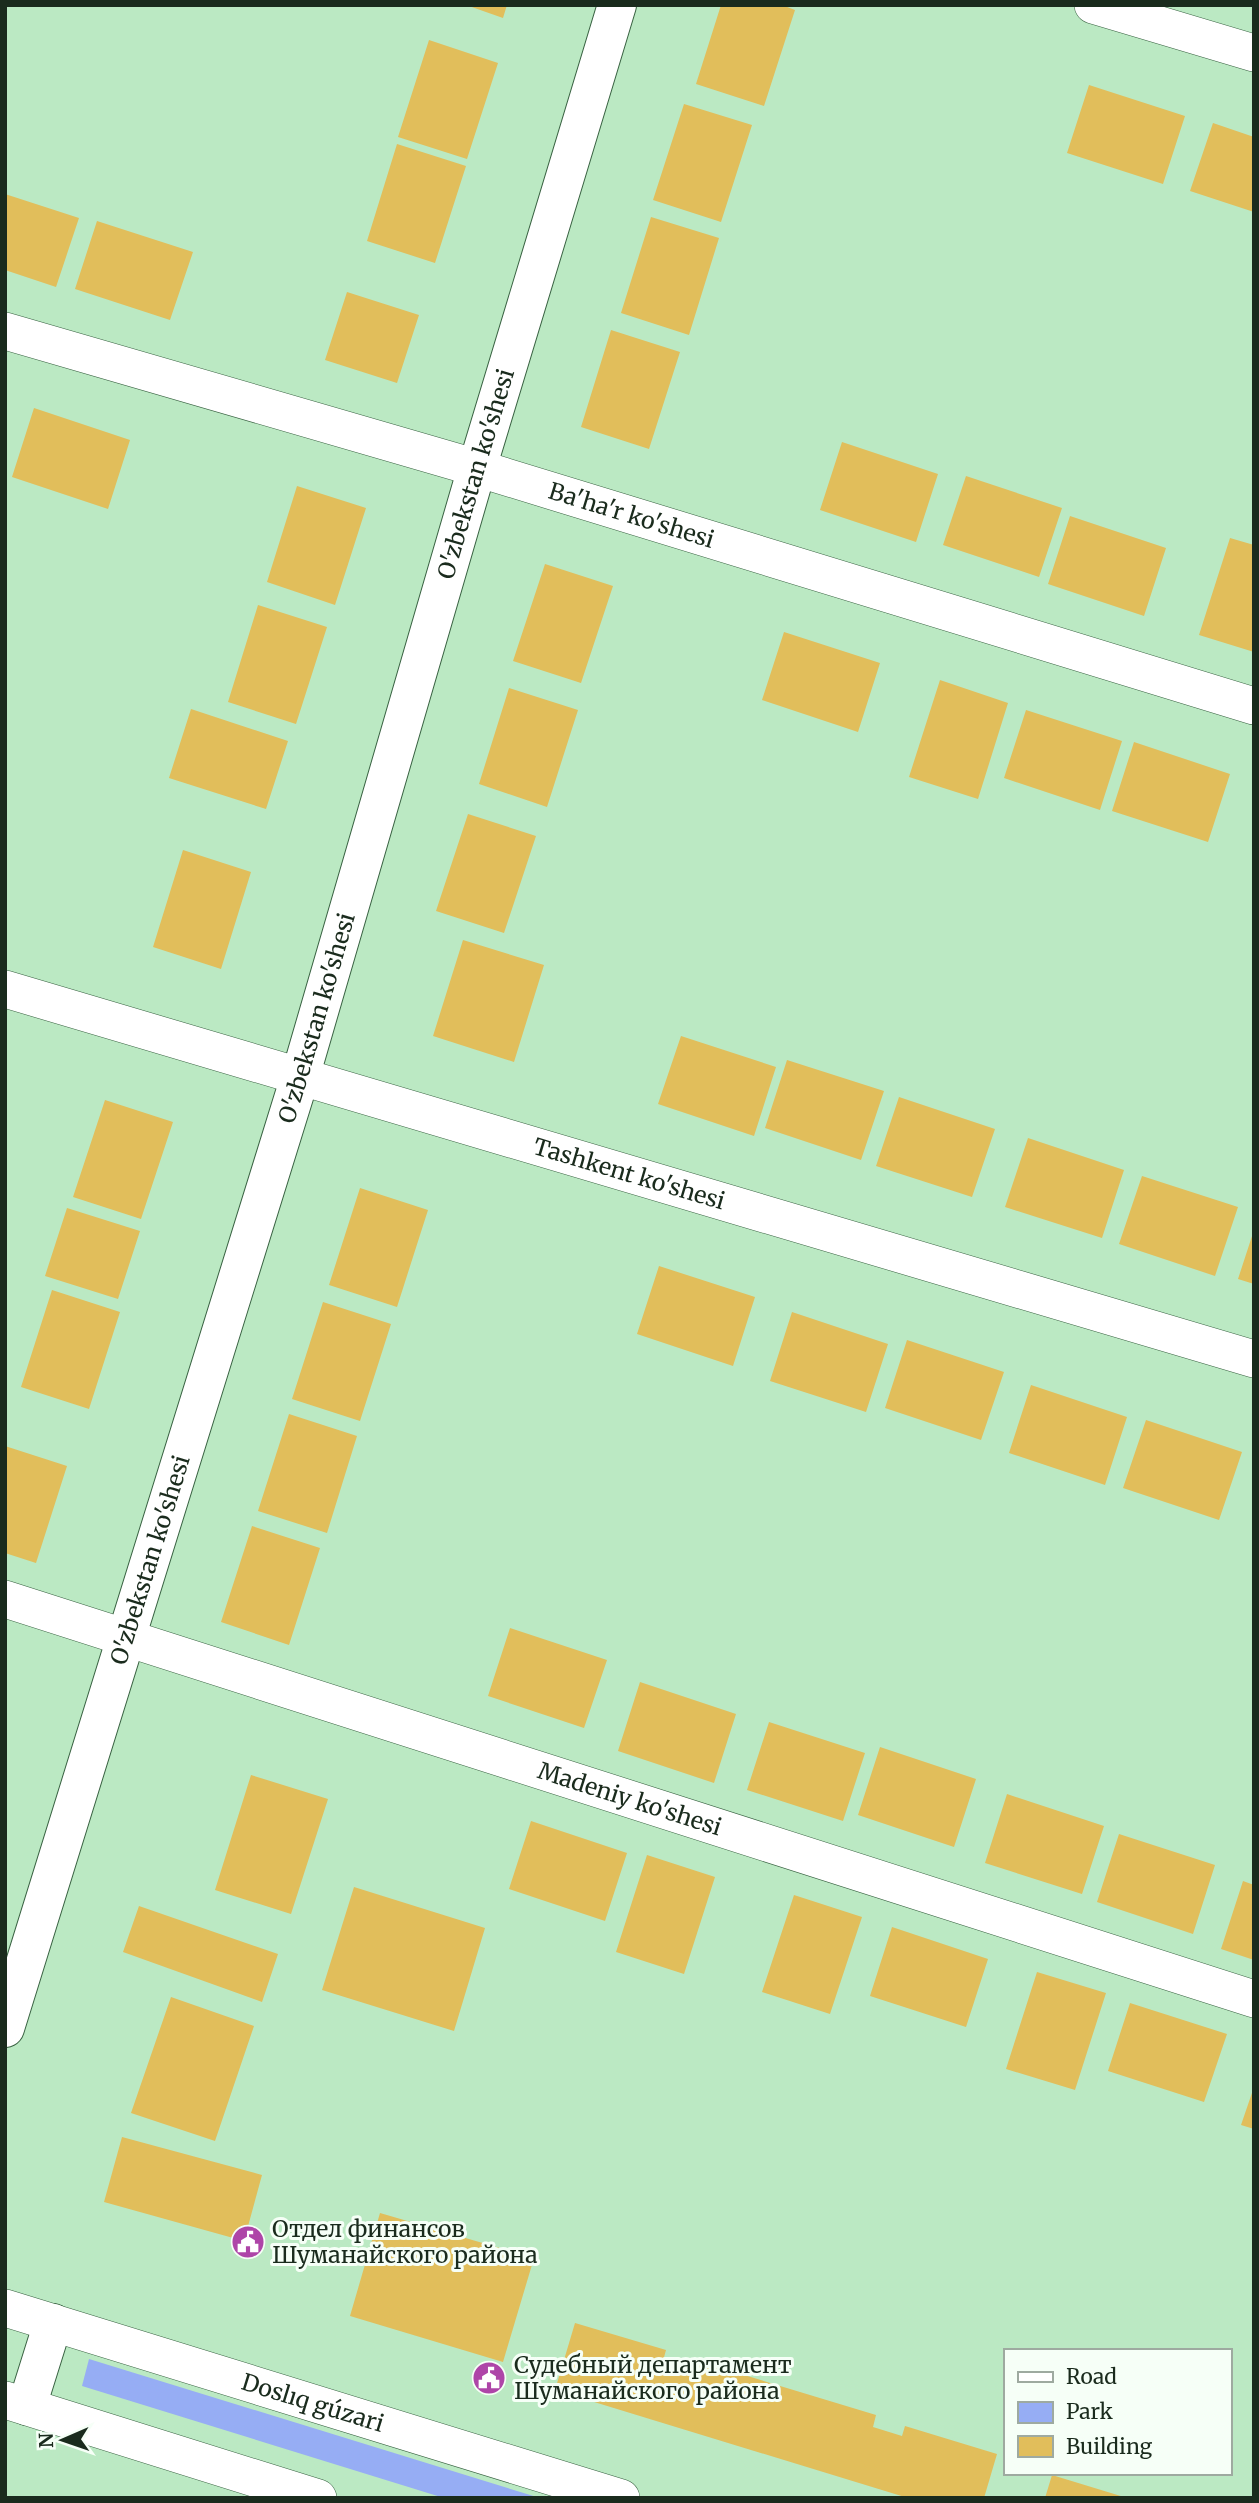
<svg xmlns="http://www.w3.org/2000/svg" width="1259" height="2503" font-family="Merriweather,serif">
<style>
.green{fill:#96adf4}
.building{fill:#e1be5b}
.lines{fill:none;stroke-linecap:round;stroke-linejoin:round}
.minor-casing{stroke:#396242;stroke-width:38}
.tertiary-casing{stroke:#396242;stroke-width:40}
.secondary-casing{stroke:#396242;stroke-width:40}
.minor{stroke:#fff;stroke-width:37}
.tertiary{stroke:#fff;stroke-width:38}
.secondary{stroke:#fff;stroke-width:38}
.labels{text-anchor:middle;stroke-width:6;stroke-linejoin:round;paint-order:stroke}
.street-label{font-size:23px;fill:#1a2b1d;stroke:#f6fff7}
.poi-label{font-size:23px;fill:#1a2b1d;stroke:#f6fff7;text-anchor:start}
</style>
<rect width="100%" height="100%" fill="#bbe9c3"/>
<path class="green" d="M 89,2359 L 540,2498 L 444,2498 L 82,2386 Z"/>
<path class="building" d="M 466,5 L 507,5 L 503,18 Z
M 721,5 L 782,5 L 795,10 L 764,106 L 696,84 Z
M 429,40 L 498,63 L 467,159 L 398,137 Z
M 1089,85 L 1185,116 L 1163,184 L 1067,153 Z
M 684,104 L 752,125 L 721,222 L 653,200 Z
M 1213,123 L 1254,137 L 1254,212 L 1190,191 Z
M 397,144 L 466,166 L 435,263 L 367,241 Z
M 5,194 L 79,218 L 56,287 L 5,270 Z
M 651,217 L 719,238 L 689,335 L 621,313 Z
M 97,221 L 193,252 L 170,320 L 75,289 Z
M 347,292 L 419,315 L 397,383 L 325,360 Z
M 611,330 L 680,352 L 649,449 L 581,427 Z
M 34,408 L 130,440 L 108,509 L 12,477 Z
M 842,442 L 938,474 L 916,542 L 820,510 Z
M 966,476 L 1062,508 L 1039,577 L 943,545 Z
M 297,486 L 366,508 L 335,605 L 267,582 Z
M 1070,516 L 1166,548 L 1144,616 L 1048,584 Z
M 1230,538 L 1254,545 L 1254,652 L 1199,635 Z
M 545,564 L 613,586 L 581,683 L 513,661 Z
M 258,605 L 327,627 L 296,724 L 228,702 Z
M 784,632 L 880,663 L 858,732 L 762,700 Z
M 940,680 L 1008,703 L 978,799 L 909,777 Z
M 509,688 L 578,710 L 547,807 L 479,784 Z
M 191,709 L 288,741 L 266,809 L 169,778 Z
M 1026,710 L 1122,741 L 1100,810 L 1004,778 Z
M 1134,742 L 1230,774 L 1208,842 L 1112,811 Z
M 468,814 L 536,836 L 504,933 L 436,911 Z
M 183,850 L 251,872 L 221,969 L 153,947 Z
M 463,940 L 544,965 L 514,1062 L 433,1036 Z
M 681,1036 L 776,1067 L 754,1136 L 658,1104 Z
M 787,1060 L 884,1091 L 861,1160 L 765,1128 Z
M 899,1097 L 995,1129 L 972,1197 L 876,1166 Z
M 105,1100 L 173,1122 L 141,1219 L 73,1197 Z
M 1028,1138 L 1124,1170 L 1102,1238 L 1005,1207 Z
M 1142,1176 L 1238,1207 L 1215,1276 L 1119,1244 Z
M 360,1188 L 428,1210 L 397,1307 L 329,1285 Z
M 67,1208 L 140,1231 L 118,1299 L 45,1276 Z
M 1253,1233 L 1254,1233 L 1254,1284 L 1238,1279 Z
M 659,1266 L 755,1297 L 733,1366 L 637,1334 Z
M 52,1290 L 120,1312 L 89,1409 L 21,1387 Z
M 323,1302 L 391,1324 L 360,1421 L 292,1399 Z
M 792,1312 L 888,1344 L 866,1412 L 770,1381 Z
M 907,1340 L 1004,1372 L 981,1440 L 885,1408 Z
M 1031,1385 L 1127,1417 L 1105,1485 L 1009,1453 Z
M 289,1414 L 357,1436 L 327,1533 L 258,1511 Z
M 1146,1420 L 1242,1452 L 1219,1520 L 1123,1488 Z
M 5,1446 L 67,1466 L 36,1563 L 5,1553 Z
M 252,1526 L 320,1548 L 289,1645 L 221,1622 Z
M 510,1628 L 607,1660 L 584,1728 L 488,1696 Z
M 640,1682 L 736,1714 L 714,1783 L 618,1751 Z
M 769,1722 L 865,1753 L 843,1821 L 747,1790 Z
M 880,1747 L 976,1779 L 954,1847 L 858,1815 Z
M 251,1775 L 328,1799 L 291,1914 L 215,1890 Z
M 1007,1794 L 1104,1826 L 1082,1894 L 985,1863 Z
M 531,1821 L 627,1853 L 605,1921 L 509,1889 Z
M 1119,1834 L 1215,1865 L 1193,1934 L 1097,1902 Z
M 647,1855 L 715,1877 L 684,1974 L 616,1952 Z
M 1243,1881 L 1254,1885 L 1254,1960 L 1221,1949 Z
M 354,1887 L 485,1928 L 454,2031 L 322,1990 Z
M 794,1895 L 862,1917 L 830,2014 L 762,1992 Z
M 139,1906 L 278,1954 L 262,2002 L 123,1952 Z
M 892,1927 L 988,1959 L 966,2027 L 870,1996 Z
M 1037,1972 L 1106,1993 L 1075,2090 L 1006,2069 Z
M 171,1997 L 254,2026 L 215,2141 L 131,2113 Z
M 1130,2003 L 1227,2034 L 1204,2102 L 1108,2071 Z
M 1254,2087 L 1254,2129 L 1241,2125 Z
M 122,2137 L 262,2175 L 244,2241 L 104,2202 Z
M 380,2213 L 534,2258 L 503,2362 L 350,2316 Z
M 575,2323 L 666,2350 L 663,2361 L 695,2370 L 698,2361 L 876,2415 L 873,2427 L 902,2436 L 905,2426 L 997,2454 L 984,2498 L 908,2498 L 555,2390 Z
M 1052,2475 L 1124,2497 L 1124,2498 L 1045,2498 Z"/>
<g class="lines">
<defs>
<g id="minor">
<path d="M 1093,5 L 1254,53"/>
<path id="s1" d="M 5,331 L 477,468 L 1254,706"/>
<path id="s2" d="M 5,989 L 1254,1359"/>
<path id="s3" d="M 5,1599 L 1254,1999"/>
<path id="s4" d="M 5,2308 L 621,2498"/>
<path d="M 5,2400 L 318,2498"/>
</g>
<path id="tertiary" d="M 27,2406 L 53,2323"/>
<g id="secondary">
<path id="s5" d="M 5,2028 L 300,1077 L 477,468 L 617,5"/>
</g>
</defs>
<use href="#minor" class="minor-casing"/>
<use href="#tertiary" class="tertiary-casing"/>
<use href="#secondary" class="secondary-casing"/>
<use href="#minor" class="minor"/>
<use href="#tertiary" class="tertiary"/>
<use href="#secondary" class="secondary"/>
</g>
<defs>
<symbol id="civic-disc" viewBox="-11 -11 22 22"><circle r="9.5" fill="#ae45a8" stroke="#f6fff7"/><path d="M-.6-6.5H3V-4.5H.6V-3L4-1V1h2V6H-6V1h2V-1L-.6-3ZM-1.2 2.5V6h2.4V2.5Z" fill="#fff"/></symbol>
</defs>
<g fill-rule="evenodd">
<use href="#civic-disc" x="229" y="2223" width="38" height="38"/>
<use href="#civic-disc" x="470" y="2359" width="38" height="38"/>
</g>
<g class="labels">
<g class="street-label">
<text dy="8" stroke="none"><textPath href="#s5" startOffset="1624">O'zbekstan ko'shesi</textPath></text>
<text dy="8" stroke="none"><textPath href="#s1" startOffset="653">Ba'ha'r ko'shesi</textPath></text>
<text dy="8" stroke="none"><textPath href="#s5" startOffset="1057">O'zbekstan ko'shesi</textPath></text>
<text dy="8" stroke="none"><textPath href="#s2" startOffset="651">Tashkent ko'shesi</textPath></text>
<text dy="8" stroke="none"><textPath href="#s5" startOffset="490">O'zbekstan ko'shesi</textPath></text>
<text dy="8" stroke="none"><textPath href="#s3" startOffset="656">Madeniy ko'shesi</textPath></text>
<text dy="8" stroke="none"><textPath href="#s4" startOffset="322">Doslıq gúzari</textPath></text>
</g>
<g class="poi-label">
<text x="272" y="2237">Отдел финансов<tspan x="272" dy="26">Шуманайского района</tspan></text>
<text x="514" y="2373">Судебный департамент<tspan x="514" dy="26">Шуманайского района</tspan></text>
</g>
</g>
<rect width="1259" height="2503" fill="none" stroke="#1a2b1d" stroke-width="14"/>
<rect x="1004" y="2349" width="228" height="126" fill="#f6fff7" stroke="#9eaaa0" stroke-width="2"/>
<rect x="1018" y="2372" width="35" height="10" fill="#ffffff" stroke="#9eaaa0" stroke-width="2"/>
<text x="1066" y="2384" font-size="21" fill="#1a2b1d">Road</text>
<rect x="1018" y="2402" width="35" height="21" fill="#96adf4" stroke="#9eaaa0" stroke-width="2"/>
<text x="1066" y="2419" font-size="21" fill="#1a2b1d">Park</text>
<rect x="1018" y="2436" width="35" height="21" fill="#e1be5b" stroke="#9eaaa0" stroke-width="2"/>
<text x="1066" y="2454" font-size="21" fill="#1a2b1d">Building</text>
<g transform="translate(63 2440) rotate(268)" stroke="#f6fff7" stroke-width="5" paint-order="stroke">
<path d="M0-5L12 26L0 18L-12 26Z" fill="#1a2b1d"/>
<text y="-10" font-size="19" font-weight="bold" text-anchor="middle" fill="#1a2b1d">N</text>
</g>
</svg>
